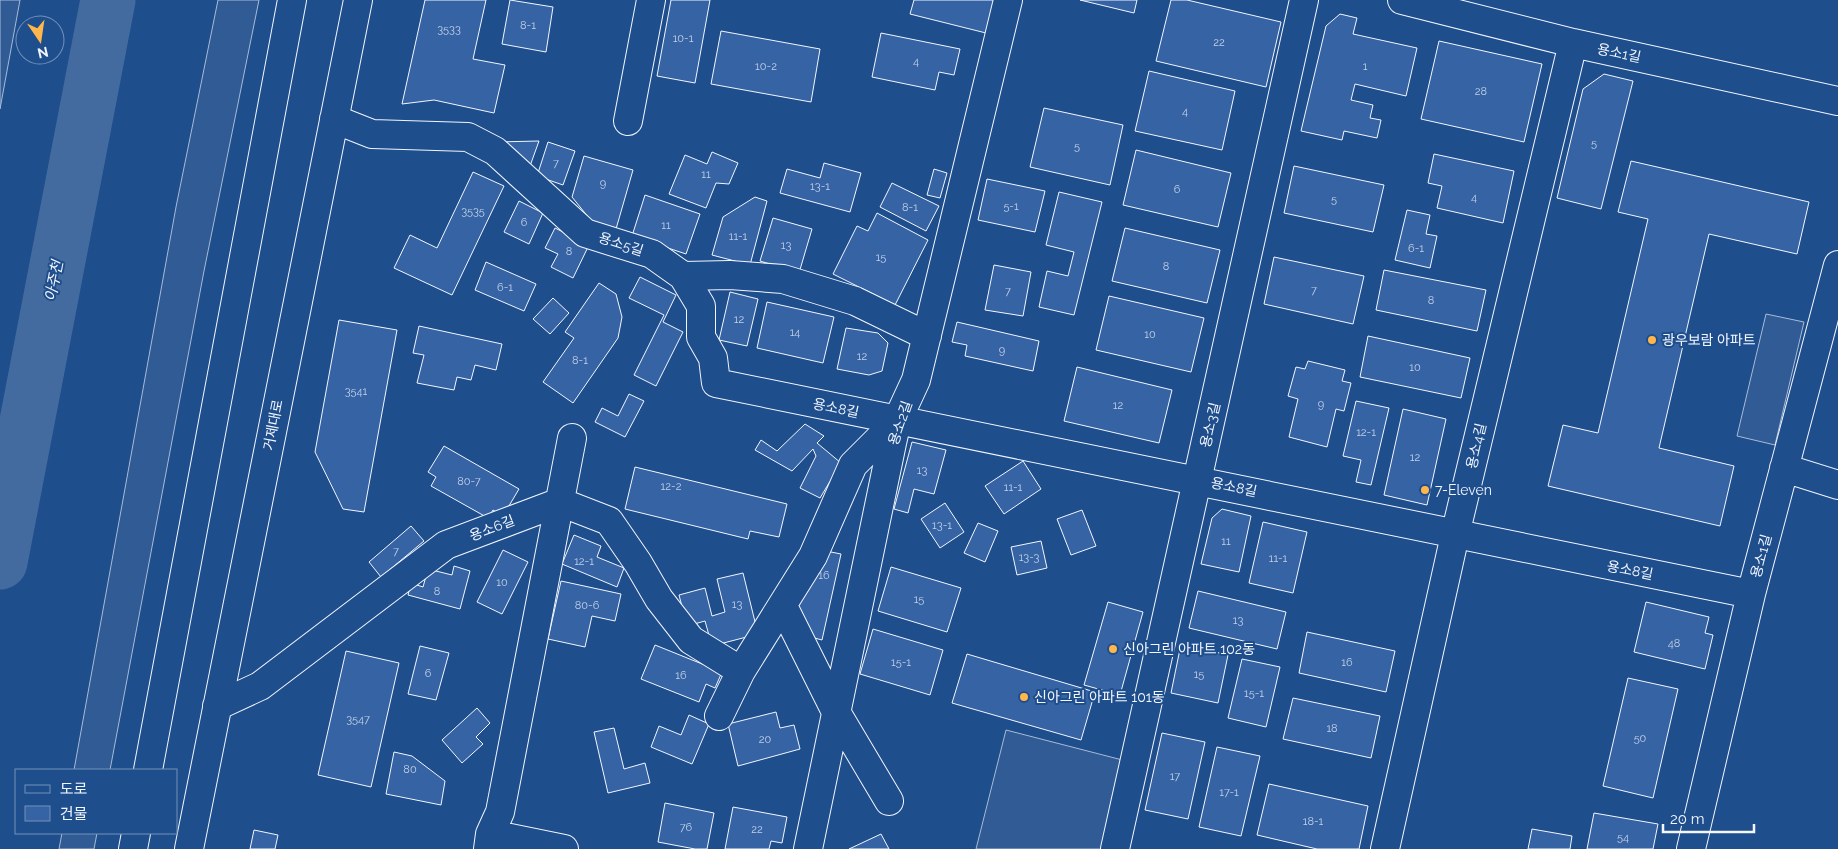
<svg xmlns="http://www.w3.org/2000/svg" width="1838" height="849" font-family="Raleway,'Noto Sans KR',sans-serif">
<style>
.built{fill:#305b95;stroke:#a8bbd7}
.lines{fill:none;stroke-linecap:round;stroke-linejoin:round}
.river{stroke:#446ba0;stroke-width:55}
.building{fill:#3563a3;stroke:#f2f6ff}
.minor-casing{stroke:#f2f6ff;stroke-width:30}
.minor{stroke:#1f4e8c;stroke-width:28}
.poi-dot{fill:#ffb74d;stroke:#1f4e8c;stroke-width:2}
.labels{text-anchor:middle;stroke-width:4;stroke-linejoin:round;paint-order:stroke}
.number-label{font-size:11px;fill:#c3d1e8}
.street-label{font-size:14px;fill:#f2f6ff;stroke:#1f4e8c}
.poi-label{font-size:14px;fill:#f2f6ff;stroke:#1f4e8c;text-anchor:start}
.water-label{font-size:15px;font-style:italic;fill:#f2f6ff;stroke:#1f4e8c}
</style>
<rect width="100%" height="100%" fill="#1f4e8c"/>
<path class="built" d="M 0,0 L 20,0 L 0,109 Z
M 218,0 L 259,0 L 204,271 L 110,770 L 74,770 L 176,207 Z
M 1766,314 L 1804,322 L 1775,445 L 1737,436 Z
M 1006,730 L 1134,763 L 1115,849 L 976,849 Z
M 62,833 L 97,833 L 94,849 L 59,849 Z"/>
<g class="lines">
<path class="river" d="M 0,562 L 108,0"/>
</g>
<path class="building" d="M 425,0 L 486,0 L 473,59 L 505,65 L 494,113 L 434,100 L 402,104 Z
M 510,0 L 553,7 L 546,52 L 502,44 Z
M 671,0 L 710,0 L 695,83 L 657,76 Z
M 914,0 L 994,0 L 986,33 L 910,14 Z
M 1080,0 L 1137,0 L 1134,13 Z
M 1171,0 L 1187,0 L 1281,22 L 1266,87 L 1156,61 Z
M 1340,14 L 1357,18 L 1353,34 L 1417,48 L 1406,96 L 1355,84 L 1351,100 L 1373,105 L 1370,118 L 1381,120 L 1377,138 L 1344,131 L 1342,140 L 1301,131 L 1326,26 Z
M 721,31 L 820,49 L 811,102 L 711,84 Z
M 881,33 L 960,49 L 954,75 L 939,72 L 935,90 L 872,77 Z
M 1439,41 L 1542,64 L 1524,142 L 1421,119 Z
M 1149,71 L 1235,91 L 1222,150 L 1135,131 Z
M 1604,74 L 1633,81 L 1601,209 L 1557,198 L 1583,89 Z
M 1044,108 L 1123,125 L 1110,185 L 1030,167 Z
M 539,141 L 530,166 L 496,142 Z
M 548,142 L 575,151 L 563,185 L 537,176 Z
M 1136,150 L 1231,173 L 1218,227 L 1123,205 Z
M 712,152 L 738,163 L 729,184 L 716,183 L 706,208 L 669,194 L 685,155 L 707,164 Z
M 1434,154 L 1514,171 L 1503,223 L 1437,208 L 1442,186 L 1428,183 Z
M 584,156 L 633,170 L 616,229 L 593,223 L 572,197 Z
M 1631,161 L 1809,202 L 1797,254 L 1709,234 L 1659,448 L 1734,466 L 1720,526 L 1548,486 L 1563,425 L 1598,433 L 1648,219 L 1618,212 Z
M 824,163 L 861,173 L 850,212 L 780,193 L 787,169 L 820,178 Z
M 1294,166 L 1384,185 L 1373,232 L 1284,213 Z
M 934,169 L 947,173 L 940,198 L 927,195 Z
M 473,172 L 504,186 L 452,295 L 394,268 L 410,235 L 437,248 Z
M 987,179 L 1045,191 L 1035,232 L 978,220 Z
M 892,183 L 939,206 L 926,231 L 880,207 Z
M 1059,192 L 1102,202 L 1074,315 L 1039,307 L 1047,271 L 1068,276 L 1074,252 L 1046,245 Z
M 645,195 L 700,214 L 686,254 L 632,236 Z
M 755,197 L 767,201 L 750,265 L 712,255 L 723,217 Z
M 519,201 L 543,213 L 529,244 L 504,232 Z
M 1407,210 L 1430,215 L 1426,234 L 1437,236 L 1430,268 L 1395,260 Z
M 877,213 L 928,240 L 895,305 L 833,274 L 857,226 L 868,231 Z
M 773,218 L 812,229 L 799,273 L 760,261 Z
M 555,228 L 589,245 L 573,278 L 551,267 L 558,254 L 545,248 Z
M 1125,228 L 1220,250 L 1207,303 L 1112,281 Z
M 1274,257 L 1364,276 L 1353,324 L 1264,304 Z
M 486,262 L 536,284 L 524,311 L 475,290 Z
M 994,265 L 1031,272 L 1023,316 L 985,310 Z
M 1384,270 L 1486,290 L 1477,331 L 1376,310 Z
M 640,277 L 676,295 L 663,322 L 683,332 L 656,386 L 634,375 L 664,315 L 629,298 Z
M 599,283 L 616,294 L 622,317 L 618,338 L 573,403 L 543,382 L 574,338 L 565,332 Z
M 730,292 L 758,299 L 747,346 L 719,340 Z
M 1109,296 L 1204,318 L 1191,372 L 1096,350 Z
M 553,298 L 569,313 L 550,334 L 533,319 Z
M 767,302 L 834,317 L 823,363 L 757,348 Z
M 339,320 L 397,330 L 364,512 L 343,509 L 315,452 Z
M 957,322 L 1039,341 L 1033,371 L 965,356 L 967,345 L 952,342 Z
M 419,326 L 502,344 L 496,370 L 475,365 L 471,380 L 457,377 L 454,390 L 417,383 L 424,355 L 413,353 Z
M 846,328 L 878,333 L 888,343 L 882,371 L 869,375 L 837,369 Z
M 1368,336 L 1470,358 L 1461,398 L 1360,377 Z
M 1308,361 L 1345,370 L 1342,381 L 1351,383 L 1344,411 L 1336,409 L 1327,447 L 1289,437 L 1298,399 L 1288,396 L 1296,367 L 1305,369 Z
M 1077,367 L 1172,390 L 1159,443 L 1064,421 Z
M 629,394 L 644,401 L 625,437 L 595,422 L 602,408 L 618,416 Z
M 1356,401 L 1389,408 L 1371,485 L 1356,482 L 1361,460 L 1343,456 Z
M 1403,409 L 1446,419 L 1427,505 L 1384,495 Z
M 805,424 L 824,436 L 817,443 L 841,463 L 820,498 L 800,488 L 816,456 L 813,449 L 792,471 L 755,450 L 761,440 L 777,451 Z
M 912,442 L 946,450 L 934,494 L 914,489 L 908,513 L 894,509 Z
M 444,446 L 519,489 L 503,516 L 493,510 L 488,518 L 431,486 L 436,477 L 428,472 Z
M 1023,461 L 1041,489 L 1004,514 L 985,486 Z
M 635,467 L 787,504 L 779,537 L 750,531 L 748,539 L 625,509 Z
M 945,503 L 964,532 L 940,548 L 921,519 Z
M 1222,509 L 1251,516 L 1239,572 L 1201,564 L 1212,518 Z
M 1082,510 L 1096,546 L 1071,555 L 1057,519 Z
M 1263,522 L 1307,532 L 1293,593 L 1249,583 Z
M 978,523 L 998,531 L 985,562 L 964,553 Z
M 411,526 L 424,541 L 381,577 L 369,562 Z
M 574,535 L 601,546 L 597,557 L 624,568 L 617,587 L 562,564 Z
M 1041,541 L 1047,568 L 1017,575 L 1011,547 Z
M 503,550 L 528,562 L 502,614 L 477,602 Z
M 826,551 L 841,554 L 822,640 L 807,636 L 796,613 L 798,596 Z
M 454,566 L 470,571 L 460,609 L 408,595 L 411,583 L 423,587 L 428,569 L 452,575 Z
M 891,567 L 961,588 L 947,632 L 878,611 Z
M 743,573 L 758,634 L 712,646 L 705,621 L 687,626 L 679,595 L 705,588 L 712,616 L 725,612 L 717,579 Z
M 561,581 L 621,594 L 615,621 L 592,616 L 585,647 L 548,639 Z
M 1198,591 L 1286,612 L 1277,649 L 1189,628 Z
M 1108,602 L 1143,612 L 1120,695 L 1084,685 Z
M 1646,602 L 1709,617 L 1705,633 L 1713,635 L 1705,669 L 1634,652 Z
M 873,629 L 943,650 L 930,695 L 860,674 Z
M 1307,632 L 1395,651 L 1386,692 L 1299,673 Z
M 1181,644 L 1228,655 L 1218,703 L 1171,693 Z
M 655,645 L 722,672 L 715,688 L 706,684 L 699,702 L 641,679 Z
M 420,646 L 449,653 L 436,700 L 408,694 Z
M 346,651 L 399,663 L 371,787 L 318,775 Z
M 967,654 L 1095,692 L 1081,740 L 952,703 Z
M 1242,659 L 1280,667 L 1266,727 L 1228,718 Z
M 1628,678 L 1678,689 L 1653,798 L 1603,786 Z
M 1293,698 L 1380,716 L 1371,758 L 1283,739 Z
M 477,708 L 490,723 L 476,737 L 483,744 L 462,763 L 442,740 Z
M 776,712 L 780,728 L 794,725 L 800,749 L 738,766 L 728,724 Z
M 689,715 L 709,724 L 692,764 L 651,747 L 659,726 L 681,735 Z
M 614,728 L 624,769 L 645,763 L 650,783 L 608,793 L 594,732 Z
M 1162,733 L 1205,742 L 1188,819 L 1145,810 Z
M 1217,747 L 1260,756 L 1241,836 L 1199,827 Z
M 394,752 L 412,756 L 445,781 L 441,805 L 386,794 Z
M 1269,784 L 1368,806 L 1359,849 L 1317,849 L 1257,835 Z
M 665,803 L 714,813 L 707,849 L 695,849 L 658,842 Z
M 733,807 L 787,817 L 782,843 L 771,841 L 769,849 L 725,849 Z
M 1594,813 L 1658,824 L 1653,849 L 1587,849 Z
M 1532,829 L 1572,836 L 1570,849 L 1528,849 Z
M 254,830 L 278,835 L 275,849 L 250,849 Z
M 881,834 L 889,849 L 849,849 Z"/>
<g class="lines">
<defs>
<path id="minor" d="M 1402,0 L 1573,43 L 1838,101
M 334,119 L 372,134 L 468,137 L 495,151 L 585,233 L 652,254 L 683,276 L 730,275 L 783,279 L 855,301 L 927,336
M 628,121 L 651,0
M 683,276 L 701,306 L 701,337 L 713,358 L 716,383 L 1751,594
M 1784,468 L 1838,485
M 783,606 L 836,712 L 889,801
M 217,706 L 260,686 L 446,545 L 560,502 L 609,521 L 638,563 L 659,599 L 691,640 L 741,671
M 719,716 L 741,671 L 813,556 L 853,465 L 897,421
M 148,770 L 292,0
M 490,834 L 500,812 L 572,438
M 133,849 L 136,833
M 189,849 L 358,0
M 488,849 L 490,834 L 564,849
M 808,849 L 892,443 L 897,421 L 916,380 L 1008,0
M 1115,849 L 1304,0
M 1385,849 L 1455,535 L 1573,43
M 1691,849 L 1751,594 L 1838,265"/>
</defs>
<use href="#minor" class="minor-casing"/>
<use href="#minor" class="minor"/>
</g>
<g class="poi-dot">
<circle cx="1652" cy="340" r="5"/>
<circle cx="1425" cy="490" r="5"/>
<circle cx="1113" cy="649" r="5"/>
<circle cx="1024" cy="697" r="5"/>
</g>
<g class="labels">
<g class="number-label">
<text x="528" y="29">8-1</text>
<text x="449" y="33">3533</text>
<text x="683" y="42">10-1</text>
<text x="1219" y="46">22</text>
<text x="916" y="65">4</text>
<text x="766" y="70">10-2</text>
<text x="1365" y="70">1</text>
<text x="1481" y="95">28</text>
<text x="1185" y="115">4</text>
<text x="1594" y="147">5</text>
<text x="1077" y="150">5</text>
<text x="556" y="167">7</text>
<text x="706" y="178">11</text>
<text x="603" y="187">9</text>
<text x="820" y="190">13-1</text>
<text x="1177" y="193">6</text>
<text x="1474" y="201">4</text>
<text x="1334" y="203">5</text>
<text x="1011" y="210">5-1</text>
<text x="910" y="211">8-1</text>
<text x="473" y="215">3535</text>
<text x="524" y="226">6</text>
<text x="666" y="229">11</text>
<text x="738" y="240">11-1</text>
<text x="786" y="249">13</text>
<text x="1416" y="252">6-1</text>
<text x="569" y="255">8</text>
<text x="881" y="261">15</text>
<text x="1166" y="270">8</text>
<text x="505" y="291">6-1</text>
<text x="1314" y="294">7</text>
<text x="1008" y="295">7</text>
<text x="1431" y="304">8</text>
<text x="739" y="323">12</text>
<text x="795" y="336">14</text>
<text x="1150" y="338">10</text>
<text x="1002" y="354">9</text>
<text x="862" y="360">12</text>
<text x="580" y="364">8-1</text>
<text x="1415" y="371">10</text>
<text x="356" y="395">3541</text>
<text x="1321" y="408">9</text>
<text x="1118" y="409">12</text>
<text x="1366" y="436">12-1</text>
<text x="1415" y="461">12</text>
<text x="922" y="474">13</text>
<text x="469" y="485">80-7</text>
<text x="671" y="490">12-2</text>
<text x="1013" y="491">11-1</text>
<text x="942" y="529">13-1</text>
<text x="1226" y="545">11</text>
<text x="396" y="555">7</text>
<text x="1029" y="561">13-3</text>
<text x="1278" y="562">11-1</text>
<text x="584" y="565">12-1</text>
<text x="824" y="579">16</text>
<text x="502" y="586">10</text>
<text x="437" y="595">8</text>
<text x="919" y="603">15</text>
<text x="737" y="608">13</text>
<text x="587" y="609">80-6</text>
<text x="1238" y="624">13</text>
<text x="1674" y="647">48</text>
<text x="901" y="666">15-1</text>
<text x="1347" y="666">16</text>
<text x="428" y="677">6</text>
<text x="1199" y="678">15</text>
<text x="681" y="679">16</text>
<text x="1254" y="697">15-1</text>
<text x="358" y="723">3547</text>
<text x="1332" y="732">18</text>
<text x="1640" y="742">50</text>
<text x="765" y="743">20</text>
<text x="410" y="773">80</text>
<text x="1175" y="780">17</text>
<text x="1229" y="796">17-1</text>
<text x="1313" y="825">18-1</text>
<text x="686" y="831">76</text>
<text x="757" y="833">22</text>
<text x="1623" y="841">54</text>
</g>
<g class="street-label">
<text transform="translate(1619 53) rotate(12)" y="5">용소1길</text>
<text transform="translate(621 244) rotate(18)" y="5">용소5길</text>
<text transform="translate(836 408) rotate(12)" y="5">용소8길</text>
<text transform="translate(900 423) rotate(-71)" y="5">용소2길</text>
<text transform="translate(273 425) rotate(-79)" y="5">거제대로</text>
<text transform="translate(1210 425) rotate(-77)" y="5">용소3길</text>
<text transform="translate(1476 446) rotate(-77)" y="5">용소4길</text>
<text transform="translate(1234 487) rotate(12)" y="5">용소8길</text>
<text transform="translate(492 528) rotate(-21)" y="5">용소6길</text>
<text transform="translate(1761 556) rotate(-75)" y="5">용소1길</text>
<text transform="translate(1630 570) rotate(11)" y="5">용소8길</text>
</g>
<g class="poi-label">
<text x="1662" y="345">광우보람 아파트</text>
<text x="1435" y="495">7-Eleven</text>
<text x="1123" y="654">신아그린 아파트 102동</text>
<text x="1034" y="702">신아그린 아파트 101동</text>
</g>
<g class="water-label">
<text transform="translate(54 281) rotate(-79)" y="5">아주천</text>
</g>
</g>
<rect x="15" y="769" width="162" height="65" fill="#1f4e8c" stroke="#7391ba"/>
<rect x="25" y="785" width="25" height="8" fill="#1f4e8c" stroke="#7391ba"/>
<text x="60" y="794" font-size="15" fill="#f2f6ff">도로</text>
<rect x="25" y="806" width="25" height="15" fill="#3563a3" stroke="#7391ba"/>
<text x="60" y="819" font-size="15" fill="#f2f6ff">건물</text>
<g transform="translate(40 40) rotate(167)"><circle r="24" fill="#1f4e8c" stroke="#7391ba"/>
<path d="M0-4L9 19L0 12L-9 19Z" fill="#ffb74d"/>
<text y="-8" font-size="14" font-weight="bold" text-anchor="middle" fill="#f2f6ff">N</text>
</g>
<path d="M1663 824v8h91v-8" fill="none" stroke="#f2f6ff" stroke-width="2.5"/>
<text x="1670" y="824" font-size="15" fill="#f2f6ff" stroke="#1f4e8c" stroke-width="4" paint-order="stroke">20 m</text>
</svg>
